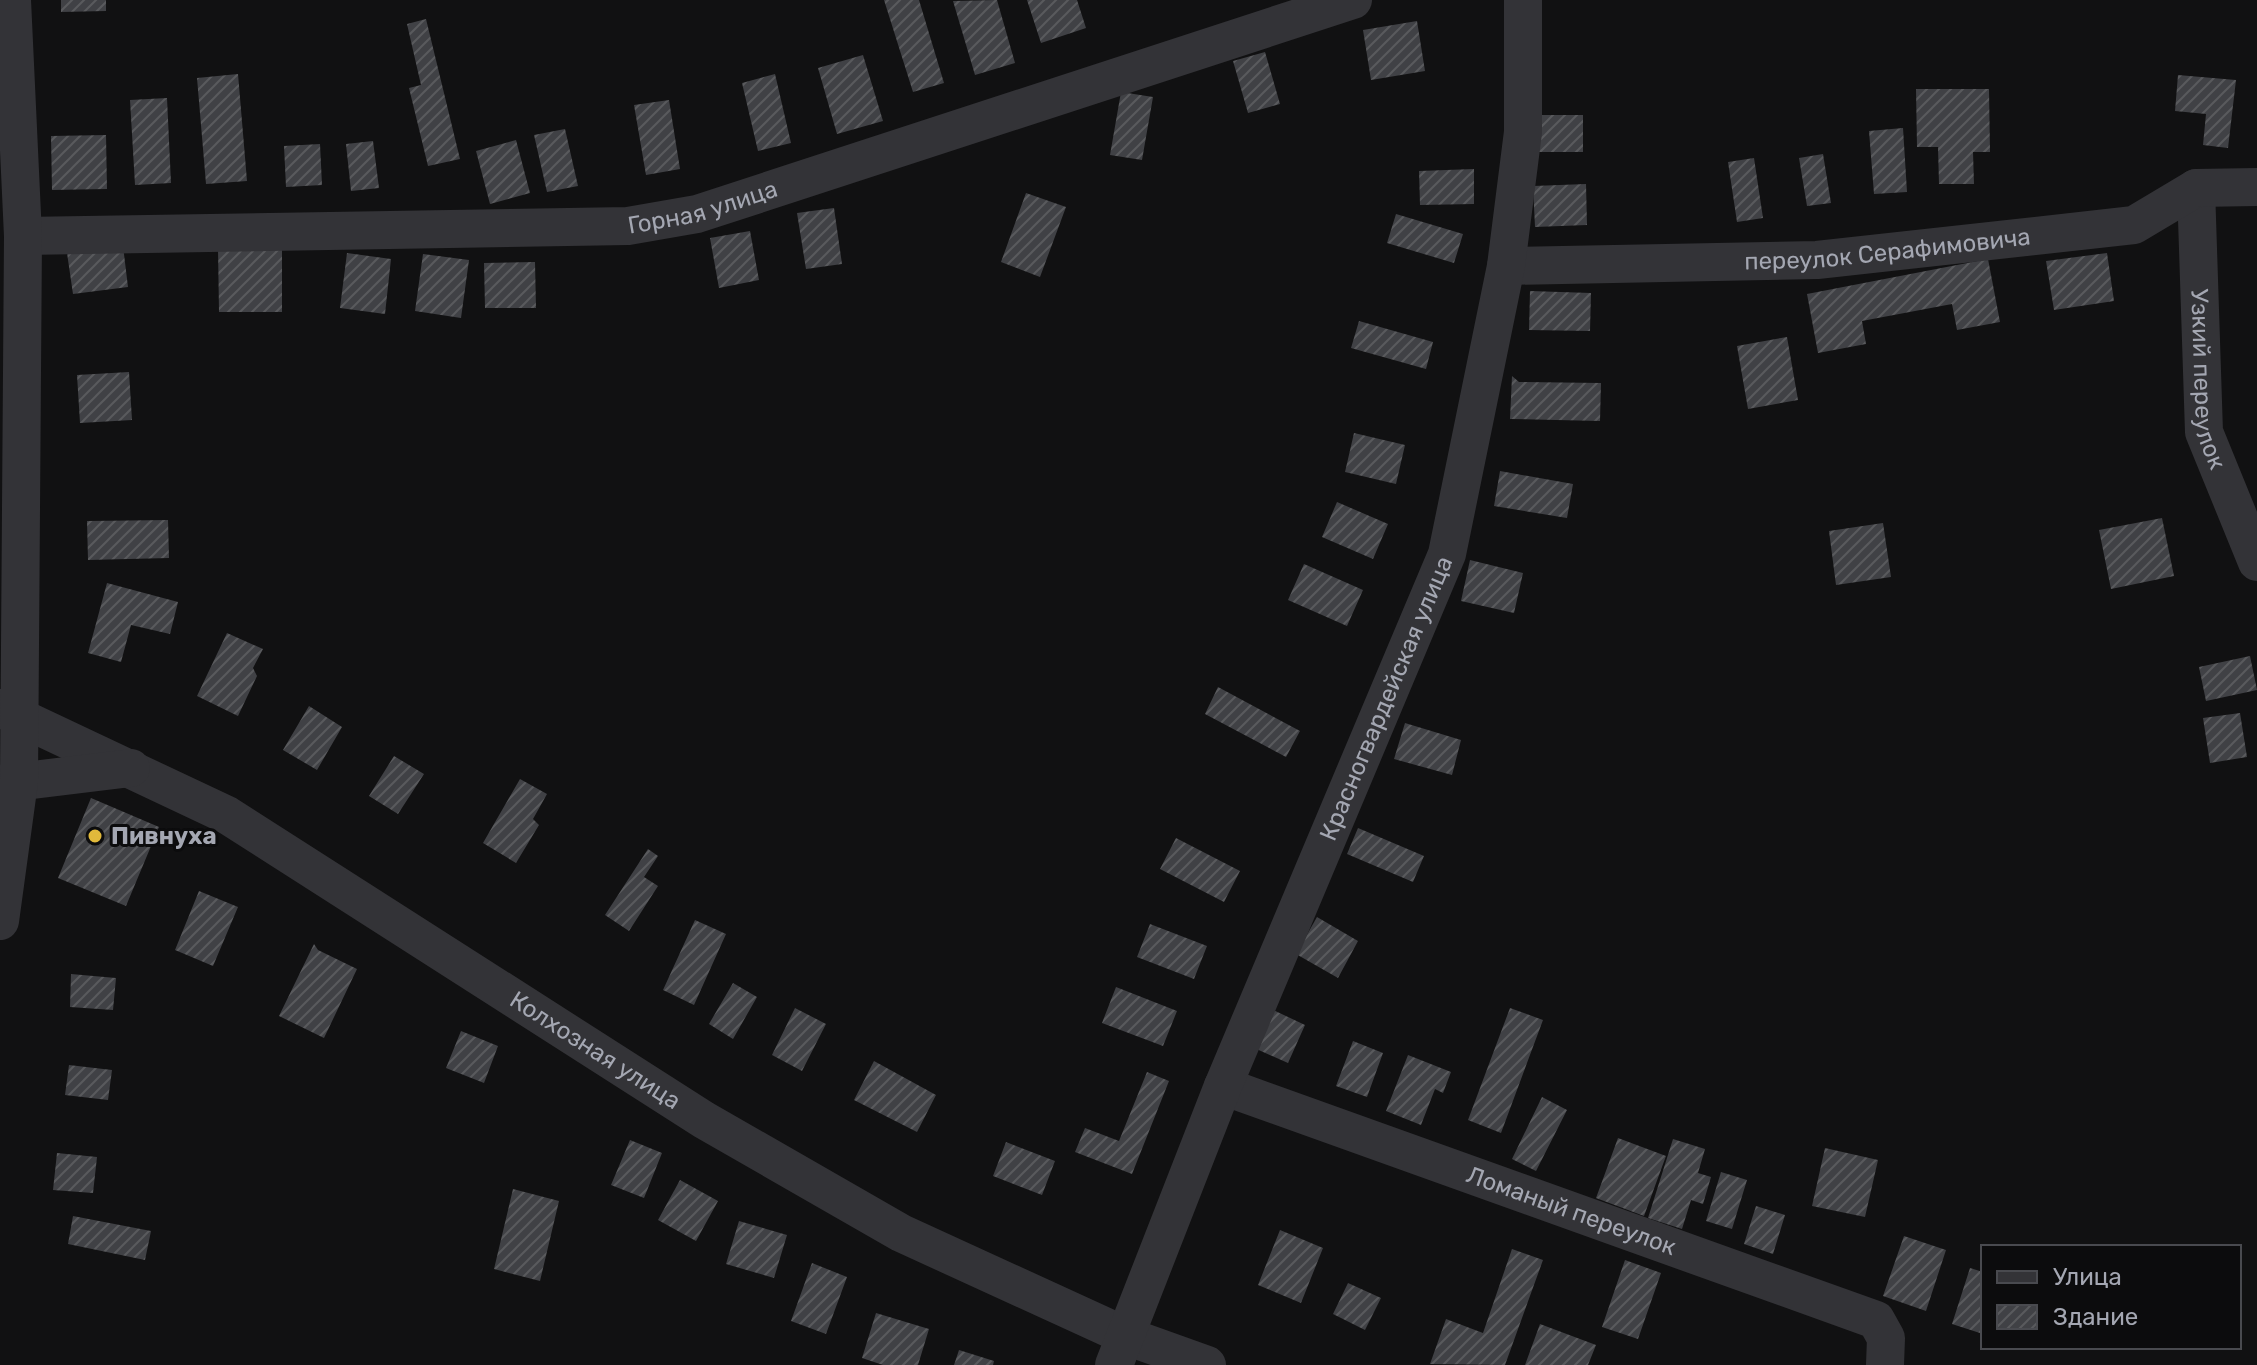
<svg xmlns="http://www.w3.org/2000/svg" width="2257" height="1365" font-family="Rubik,sans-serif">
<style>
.building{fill:url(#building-hatch)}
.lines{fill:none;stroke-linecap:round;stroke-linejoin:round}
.minor{stroke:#333337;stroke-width:38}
.poi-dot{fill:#e1b93b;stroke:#0c0c0d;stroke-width:3}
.labels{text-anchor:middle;stroke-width:6;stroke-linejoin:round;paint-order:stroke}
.street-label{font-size:24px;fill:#a4a7b2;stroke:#0c0c0d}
.poi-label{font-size:24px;font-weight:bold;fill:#a4a7b2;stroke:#0c0c0d;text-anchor:start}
</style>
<defs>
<pattern id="building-hatch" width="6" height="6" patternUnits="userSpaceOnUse" patternTransform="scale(2)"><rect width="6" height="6" fill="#404145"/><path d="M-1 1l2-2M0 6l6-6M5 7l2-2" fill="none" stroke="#595a5d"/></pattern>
</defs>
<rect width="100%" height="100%" fill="#111112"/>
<path class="building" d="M 61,0 L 106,0 L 106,11 L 61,12 Z
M 884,0 L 919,0 L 944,83 L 913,92 Z
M 997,0 L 1015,63 L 975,75 L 953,1 Z
M 1027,0 L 1077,0 L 1086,28 L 1041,43 Z
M 426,19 L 460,159 L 428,166 L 409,88 L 421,85 L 407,24 Z
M 1417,21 L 1425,71 L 1371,80 L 1363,30 Z
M 1265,52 L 1280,104 L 1248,113 L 1233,61 Z
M 863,55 L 883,121 L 837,134 L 818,68 Z
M 238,74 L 247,181 L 206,184 L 197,78 Z
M 775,74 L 791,143 L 758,151 L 742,83 Z
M 2178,75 L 2236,80 L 2228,148 L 2203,145 L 2206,114 L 2175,111 Z
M 1916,89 L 1989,89 L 1990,152 L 1973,152 L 1974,184 L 1939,184 L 1938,147 L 1917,147 Z
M 1121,92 L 1153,97 L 1142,160 L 1110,155 Z
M 167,98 L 171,183 L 135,185 L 130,100 Z
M 669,100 L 680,169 L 646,175 L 634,105 Z
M 1537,115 L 1583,115 L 1583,152 L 1537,152 Z
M 1903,128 L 1907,192 L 1874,194 L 1869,131 Z
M 565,129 L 578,186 L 547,192 L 534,135 Z
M 106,135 L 107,189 L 52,190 L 51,136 Z
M 516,140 L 530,193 L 490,204 L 476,151 Z
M 373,141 L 379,188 L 351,191 L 346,144 Z
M 320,144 L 322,185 L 286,187 L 284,146 Z
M 1823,154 L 1831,203 L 1807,206 L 1799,158 Z
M 1754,158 L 1763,218 L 1737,222 L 1728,162 Z
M 1474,169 L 1474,204 L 1420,205 L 1419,171 Z
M 1586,184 L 1587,225 L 1535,227 L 1533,186 Z
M 1026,193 L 1066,207 L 1040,277 L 1001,262 Z
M 834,208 L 842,264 L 806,269 L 797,213 Z
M 1396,214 L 1463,234 L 1454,263 L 1387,243 Z
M 750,231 L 759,280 L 719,288 L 710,238 Z
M 123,246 L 128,287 L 73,294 L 67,253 Z
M 218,248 L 282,248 L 282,312 L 219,312 Z
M 347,253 L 391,259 L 385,314 L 340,308 Z
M 2107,253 L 2114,301 L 2054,310 L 2046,261 Z
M 423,254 L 469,260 L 461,318 L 415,311 Z
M 1988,259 L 2000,322 L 1957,330 L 1952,304 L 1862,321 L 1866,344 L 1818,353 L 1807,294 Z
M 535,262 L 536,308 L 485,308 L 484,263 Z
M 1530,291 L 1591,293 L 1590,331 L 1529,330 Z
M 1359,321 L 1433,342 L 1426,369 L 1351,348 Z
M 1787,337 L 1798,400 L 1748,409 L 1737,346 Z
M 129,372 L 132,420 L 80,423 L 77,375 Z
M 1512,376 L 1519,382 L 1601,383 L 1600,421 L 1510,419 Z
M 1354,433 L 1405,445 L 1396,484 L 1345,472 Z
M 1500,471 L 1573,484 L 1567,518 L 1494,506 Z
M 1337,502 L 1388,524 L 1373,559 L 1322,537 Z
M 2162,518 L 2174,576 L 2111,589 L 2099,530 Z
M 168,520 L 169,558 L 88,560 L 87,521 Z
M 1883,523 L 1891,577 L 1836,585 L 1829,531 Z
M 1470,560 L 1523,573 L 1514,613 L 1461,601 Z
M 1304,564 L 1363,590 L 1347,626 L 1288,600 Z
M 107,583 L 178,602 L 170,634 L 131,625 L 121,662 L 88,653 Z
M 227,633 L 263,649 L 253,668 L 257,676 L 238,716 L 197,696 Z
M 2250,656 L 2257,690 L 2206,701 L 2199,667 Z
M 1218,687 L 1300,731 L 1286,757 L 1205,714 Z
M 309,706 L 342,727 L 317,770 L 283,750 Z
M 2240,713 L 2247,757 L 2210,763 L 2203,718 Z
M 1405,723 L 1461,740 L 1452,775 L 1394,759 Z
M 394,756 L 424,774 L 398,814 L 369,796 Z
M 520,779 L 547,794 L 533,819 L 539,825 L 516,863 L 483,843 Z
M 91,798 L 159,827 L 126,906 L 58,878 Z
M 1358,828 L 1424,856 L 1413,882 L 1347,854 Z
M 1176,838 L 1240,871 L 1224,902 L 1160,869 Z
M 648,849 L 658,856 L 644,877 L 658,886 L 629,931 L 605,915 Z
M 199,891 L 238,907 L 213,966 L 175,950 Z
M 1317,917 L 1358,941 L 1338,978 L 1296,954 Z
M 695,920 L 726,934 L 694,1005 L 663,990 Z
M 1150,924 L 1207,946 L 1194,979 L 1137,957 Z
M 314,944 L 318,950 L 357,969 L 324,1038 L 279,1016 Z
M 71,974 L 116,978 L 113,1010 L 70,1007 Z
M 733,983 L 757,997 L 733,1039 L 709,1024 Z
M 1116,987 L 1177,1011 L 1163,1046 L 1102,1023 Z
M 795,1008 L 826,1024 L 802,1071 L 772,1055 Z
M 1269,1008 L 1305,1025 L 1288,1063 L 1252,1047 Z
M 1510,1008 L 1543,1020 L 1501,1133 L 1468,1120 Z
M 461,1031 L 498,1046 L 484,1083 L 446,1068 Z
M 1353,1041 L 1383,1053 L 1367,1097 L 1336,1086 Z
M 1408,1055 L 1451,1072 L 1443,1093 L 1435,1089 L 1421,1125 L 1386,1111 Z
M 874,1061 L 936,1095 L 917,1132 L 854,1100 Z
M 69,1065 L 112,1070 L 108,1100 L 65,1095 Z
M 1147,1072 L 1169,1081 L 1132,1174 L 1075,1152 L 1085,1128 L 1119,1141 Z
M 1542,1097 L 1567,1110 L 1536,1171 L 1512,1159 Z
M 1618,1138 L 1666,1156 L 1644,1216 L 1596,1198 Z
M 1673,1139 L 1705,1149 L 1698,1173 L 1711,1177 L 1703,1204 L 1691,1200 L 1682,1229 L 1648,1218 Z
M 630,1140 L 662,1153 L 644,1198 L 611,1185 Z
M 1006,1142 L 1055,1161 L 1042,1195 L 993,1176 Z
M 1825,1148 L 1878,1160 L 1865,1217 L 1812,1206 Z
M 57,1153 L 97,1157 L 93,1193 L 53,1190 Z
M 1721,1172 L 1747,1180 L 1732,1229 L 1706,1221 Z
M 680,1180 L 718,1201 L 696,1241 L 658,1220 Z
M 513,1189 L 559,1201 L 540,1281 L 494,1269 Z
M 1756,1206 L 1785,1215 L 1773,1254 L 1744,1244 Z
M 73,1216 L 151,1231 L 145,1260 L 68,1244 Z
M 739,1221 L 787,1235 L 774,1278 L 726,1264 Z
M 1280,1230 L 1323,1248 L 1301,1303 L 1258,1285 Z
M 1904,1236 L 1946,1250 L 1926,1311 L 1883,1296 Z
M 1512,1249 L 1543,1260 L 1505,1365 L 1430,1364 L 1446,1319 L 1483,1333 Z
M 1625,1260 L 1661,1273 L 1638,1339 L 1602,1327 Z
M 812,1263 L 847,1277 L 826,1334 L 791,1321 Z
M 1970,1268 L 1983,1272 L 1983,1334 L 1952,1324 Z
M 1348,1283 L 1381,1298 L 1365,1330 L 1333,1314 Z
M 876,1313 L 929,1329 L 918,1365 L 883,1365 L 862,1358 Z
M 1540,1324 L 1596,1345 L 1588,1365 L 1525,1365 Z
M 959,1350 L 994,1361 L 993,1365 L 954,1365 Z"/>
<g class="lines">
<g class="minor">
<path id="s1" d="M 2196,188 L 2204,432 L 2257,562"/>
<path id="s2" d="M 23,236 L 628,226 L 697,214 L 1353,0"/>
<path id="s3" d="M 1506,266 L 1817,260 L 2134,225 L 2196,188 L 2257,187"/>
<path id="s4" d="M 0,708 L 227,815 L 704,1120 L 901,1233 L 1126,1336 L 1207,1365"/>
<path d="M 0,784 L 131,768"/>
<path d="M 0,921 L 19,782 L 23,236 L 12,0"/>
<path id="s5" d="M 1223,1086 L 1876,1320 L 1886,1338 L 1885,1365"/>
<path id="s6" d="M 1114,1365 L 1223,1086 L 1447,554 L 1506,266 L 1523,132 L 1523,0"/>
</g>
</g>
<circle class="poi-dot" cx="95" cy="836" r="8"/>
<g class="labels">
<g class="street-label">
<text dy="8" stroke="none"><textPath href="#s2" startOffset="682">Горная улица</textPath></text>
<text dy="8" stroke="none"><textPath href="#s3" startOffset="382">переулок Серафимовича</textPath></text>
<text dy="8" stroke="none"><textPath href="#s1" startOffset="192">Узкий переулок</textPath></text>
<text dy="8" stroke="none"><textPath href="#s6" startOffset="720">Красногвардейская улица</textPath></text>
<text dy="8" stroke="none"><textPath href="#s4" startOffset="688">Колхозная улица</textPath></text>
<text dy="8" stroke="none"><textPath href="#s5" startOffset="370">Ломаный переулок</textPath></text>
</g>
<g class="poi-label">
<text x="111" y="844">Пивнуха</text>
</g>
</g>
<rect x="1981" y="1245" width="260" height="104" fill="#0c0c0d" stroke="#494a4f" stroke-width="2"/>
<rect x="1997" y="1271" width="40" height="12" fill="#333337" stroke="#494a4f" stroke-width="2"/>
<text x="2053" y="1285" font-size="24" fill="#a4a7b2">Улица</text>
<rect x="1997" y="1305" width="40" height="24" fill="url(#building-hatch)" stroke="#494a4f" stroke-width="2"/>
<text x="2053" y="1325" font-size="24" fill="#a4a7b2">Здание</text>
</svg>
